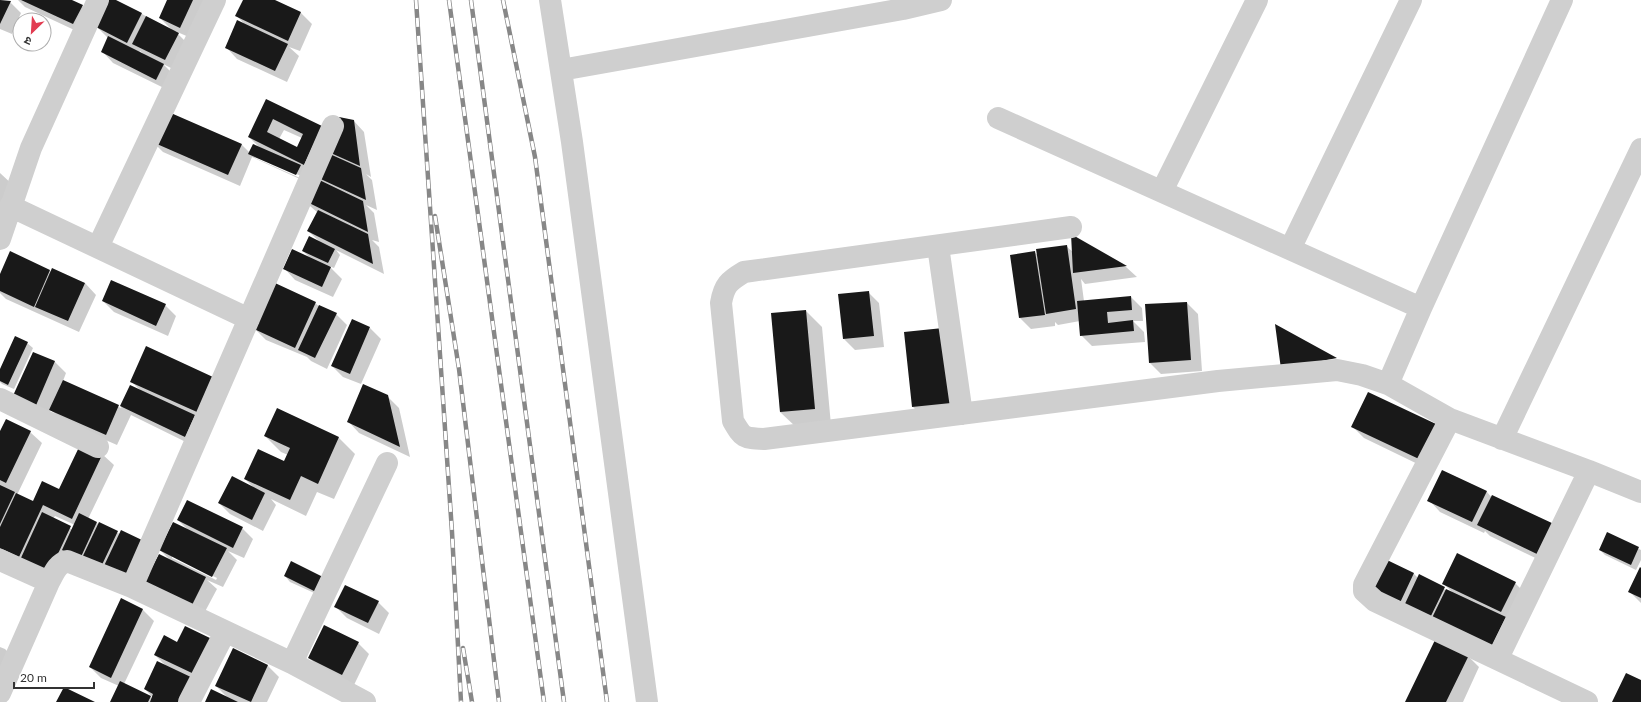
<svg xmlns="http://www.w3.org/2000/svg" width="1641" height="702" font-family="Lato,'Noto Sans Devanagari',sans-serif">
<style>
.shadow{fill:#0003;fill-rule:evenodd}
.building{fill:#191919;fill-rule:evenodd}
.lines{fill:none;stroke-linecap:round;stroke-linejoin:round}
.minor{stroke:#cfcfcf;stroke-width:22}
.rail-casing{stroke:#878787;stroke-width:4.5}
.rail{stroke:#fff;stroke-width:3;stroke-dasharray:9;stroke-linecap:butt}
</style>
<rect width="100%" height="100%" fill="#fff"/>
<path class="shadow" d="M 0,0 L 10,2 L 21,13 L 12,34 L 0,29 Z
M 18,0 L 70,0 L 82,6 L 93,17 L 85,35 L 25,7 Z
M 110,0 L 142,14 L 173,31 L 160,18 L 168,0 L 209,0 L 191,38 L 175,31 L 189,45 L 177,71 L 163,64 L 175,76 L 168,90 L 113,63 L 102,51 L 108,38 L 97,27 ZM 140,51 L 145,55 L 139,53 Z
M 244,0 L 273,0 L 301,13 L 312,24 L 300,51 L 289,47 L 299,56 L 287,82 L 237,59 L 226,47 L 245,25 L 237,16 Z
M 267,100 L 322,127 L 353,120 L 364,132 L 371,177 L 366,174 L 372,180 L 377,210 L 366,205 L 374,213 L 379,242 L 372,240 L 379,247 L 384,274 L 336,250 L 340,255 L 334,268 L 329,266 L 342,279 L 333,297 L 295,280 L 284,268 L 310,258 L 303,251 L 320,242 L 308,231 L 318,213 L 302,199 L 302,180 L 252,157 L 240,186 L 163,152 L 151,140 L 242,145 L 250,153 L 260,148 L 249,137 ZM 284,130 L 302,138 L 297,148 L 279,139 ZM 255,156 L 301,176 L 300,178 L 255,158 Z
M 0,173 L 14,186 L 0,217 Z
M 1072,236 L 1126,267 L 1137,277 L 1085,284 L 1081,279 L 1084,301 L 1131,297 L 1142,308 L 1143,321 L 1133,321 L 1144,332 L 1145,342 L 1092,346 L 1081,335 L 1080,321 L 1058,325 L 1055,322 L 1055,326 L 1031,329 L 1020,318 L 1035,253 L 1038,255 L 1066,246 L 1073,252 Z
M 50,271 L 85,283 L 96,295 L 79,332 L 6,299 L 0,293 L 0,276 Z
M 868,292 L 879,303 L 884,347 L 855,350 L 844,339 L 839,295 Z
M 103,301 L 165,305 L 176,316 L 168,336 L 114,312 Z
M 315,303 L 320,307 L 336,314 L 347,325 L 327,369 L 311,361 L 307,357 L 266,340 L 255,329 Z
M 1187,303 L 1198,314 L 1202,371 L 1161,374 L 1150,363 Z
M 806,311 L 822,327 L 831,425 L 797,428 L 780,412 L 772,314 Z
M 370,328 L 381,339 L 361,384 L 343,377 L 332,366 Z
M 905,333 L 962,414 L 924,418 L 913,407 Z
M 27,343 L 33,348 L 14,389 L 2,384 L 0,382 L 0,371 Z
M 34,353 L 55,362 L 66,373 L 63,381 L 121,408 L 131,386 L 141,391 L 132,382 L 223,389 L 196,447 L 131,415 L 117,445 L 62,421 L 50,409 L 45,421 L 24,411 Z
M 1369,393 L 1430,470 L 1364,438 L 1353,427 Z
M 387,396 L 399,408 L 410,457 L 359,433 L 348,421 Z
M 278,409 L 339,438 L 355,454 L 334,499 L 317,492 L 306,516 L 271,499 L 276,505 L 263,531 L 230,514 L 219,503 L 254,488 L 245,479 L 284,462 L 288,455 L 281,452 L 265,436 Z
M 30,432 L 42,443 L 17,495 L 34,502 L 60,490 L 102,454 L 114,465 L 88,519 L 120,534 L 137,589 L 73,557 L 60,583 L 0,552 L 0,434 ZM 55,516 L 75,525 L 73,530 L 53,519 Z
M 1443,471 L 1487,492 L 1550,565 L 1490,536 L 1485,531 L 1484,533 L 1440,512 L 1429,500 Z
M 178,520 L 242,528 L 253,539 L 244,558 L 228,551 L 237,560 L 223,587 L 207,580 L 217,589 L 200,621 L 170,560 L 160,550 L 188,530 ZM 172,556 L 217,578 L 216,580 L 172,558 Z
M 1608,534 L 1641,550 L 1641,560 L 1636,570 L 1605,555 L 1600,550 Z
M 1388,561 L 1414,574 L 1418,578 L 1453,593 L 1443,583 L 1515,583 L 1526,594 L 1502,659 L 1383,605 Z
M 292,562 L 323,597 L 290,582 L 285,576 Z
M 1641,569 L 1641,603 L 1629,591 Z
M 121,600 L 143,610 L 154,621 L 124,684 L 154,699 L 145,689 L 167,667 L 155,655 L 177,643 L 186,627 L 200,702 L 111,702 L 119,686 L 101,678 L 90,667 Z
M 378,602 L 389,613 L 379,634 L 347,618 L 336,607 Z
M 358,643 L 369,654 L 354,685 L 320,669 L 309,658 Z
M 0,647 L 5,649 L 16,660 L 0,678 Z
M 233,650 L 268,666 L 279,677 L 267,702 L 206,702 L 228,698 L 216,686 Z
M 1468,656 L 1479,667 L 1463,702 L 1406,702 Z"/>
<path class="building" d="M 0,0 L 11,1 L 0,24 Z
M 21,0 L 72,0 L 83,5 L 73,24 Z
M 109,0 L 116,0 L 142,13 L 127,43 L 96,27 Z
M 167,0 L 193,0 L 180,28 L 159,18 Z
M 243,0 L 275,0 L 301,12 L 288,41 L 235,16 Z
M 146,16 L 179,33 L 165,60 L 132,44 Z
M 237,20 L 288,44 L 275,71 L 225,48 Z
M 108,36 L 164,64 L 156,80 L 101,52 Z
M 266,99 L 322,126 L 304,165 L 248,137 ZM 273,119 L 303,134 L 297,147 L 267,132 Z
M 164,110 L 242,144 L 228,175 L 150,141 Z
M 339,117 L 354,120 L 360,166 L 324,150 Z
M 253,144 L 301,165 L 296,175 L 248,154 Z
M 323,151 L 361,168 L 366,200 L 312,175 Z
M 311,176 L 363,201 L 368,232 L 301,199 Z
M 318,210 L 368,234 L 373,264 L 307,231 Z
M 1071,234 L 1127,266 L 1073,273 Z
M 309,236 L 335,249 L 328,263 L 302,251 Z
M 1067,245 L 1076,309 L 1046,314 L 1036,249 Z
M 292,249 L 331,267 L 322,287 L 283,269 Z
M 10,251 L 50,270 L 34,307 L 0,291 L 0,274 Z
M 1035,251 L 1045,315 L 1019,318 L 1010,255 Z
M 52,268 L 85,283 L 68,321 L 35,307 Z
M 111,280 L 166,304 L 156,326 L 102,301 Z
M 275,283 L 316,302 L 295,348 L 254,329 Z
M 869,291 L 874,336 L 843,339 L 838,294 Z
M 1131,296 L 1132,310 L 1107,312 L 1108,323 L 1133,320 L 1134,331 L 1080,336 L 1077,301 Z
M 1187,302 L 1191,360 L 1149,363 L 1145,304 Z
M 319,305 L 337,313 L 315,358 L 298,350 Z
M 806,310 L 815,409 L 780,412 L 771,313 Z
M 352,319 L 370,327 L 350,374 L 331,366 Z
M 1275,324 L 1337,358 L 1281,369 Z
M 943,328 L 951,403 L 912,407 L 904,332 Z
M 15,336 L 28,342 L 8,385 L 0,381 L 0,369 Z
M 146,346 L 213,377 L 197,412 L 130,382 Z
M 33,352 L 55,361 L 34,410 L 11,400 Z
M 63,380 L 119,405 L 106,435 L 49,410 Z
M 363,384 L 388,395 L 400,447 L 347,422 Z
M 130,385 L 195,415 L 185,437 L 120,406 Z
M 1368,392 L 1436,424 L 1419,459 L 1351,427 Z
M 277,408 L 339,437 L 318,484 L 301,476 L 290,500 L 244,479 L 258,449 L 284,461 L 290,448 L 264,436 Z
M 6,419 L 31,431 L 6,483 L 0,480 L 0,431 Z
M 81,443 L 103,453 L 72,519 L 43,505 L 19,557 L 0,548 L 0,527 L 16,493 L 33,501 L 42,481 L 59,489 Z
M 1442,470 L 1487,491 L 1472,522 L 1427,501 Z
M 232,476 L 265,493 L 252,520 L 218,503 Z
M 0,485 L 15,492 L 0,524 Z
M 1492,495 L 1554,524 L 1539,555 L 1477,525 Z
M 187,500 L 243,527 L 233,548 L 177,520 Z
M 42,512 L 71,526 L 49,573 L 20,560 Z
M 79,513 L 97,522 L 80,559 L 62,550 Z
M 99,522 L 118,531 L 100,569 L 81,560 Z
M 173,522 L 227,548 L 212,577 L 159,550 Z
M 121,530 L 144,541 L 126,579 L 103,568 Z
M 1607,532 L 1639,547 L 1631,565 L 1599,550 Z
M 1457,553 L 1516,582 L 1501,612 L 1442,584 Z
M 159,554 L 206,577 L 189,611 L 142,587 Z
M 1387,560 L 1414,573 L 1398,607 L 1371,594 Z
M 291,561 L 325,578 L 318,593 L 284,576 Z
M 1640,567 L 1641,568 L 1641,598 L 1628,592 Z
M 1419,574 L 1445,587 L 1429,620 L 1403,608 Z
M 345,585 L 379,601 L 368,623 L 334,607 Z
M 1446,589 L 1506,617 L 1490,649 L 1431,620 Z
M 121,598 L 143,609 L 111,678 L 89,667 Z
M 324,625 L 359,642 L 342,675 L 308,658 Z
M 185,626 L 212,639 L 194,674 L 154,655 L 164,635 L 177,642 Z
M 1435,640 L 1469,655 L 1446,702 L 1405,702 Z
M 233,648 L 268,665 L 251,702 L 215,686 Z
M 157,661 L 195,679 L 184,702 L 150,702 L 153,694 L 144,689 Z
M 1626,673 L 1641,680 L 1641,702 L 1612,702 Z
M 120,681 L 151,696 L 148,702 L 110,702 Z
M 64,687 L 95,702 L 56,702 Z
M 211,689 L 238,702 L 205,702 Z"/>
<g class="lines">
<path class="minor" d="M 550,0 L 572,142 L 647,702
M 561,70 L 903,9 L 941,0
M 998,118 L 1421,308
M 1162,191 L 1257,0
M 10,206 L 249,319
M 1071,227 L 744,272 C 729,281 724,285 721,303 L 733,421 C 743,438 743,438 764,439 L 1218,381 L 1337,370 L 1362,375 L 1388,384 L 1450,419 L 1589,471 L 1641,492
M 0,239 L 31,148 L 98,0
M 938,246 L 962,414
M 98,247 L 215,0
M 1290,249 L 1411,0
M 1388,384 L 1421,308 L 1562,0
M 0,399 L 98,447
M 1450,419 L 1367,579 L 1364,585 L 1364,591 L 1375,601 L 1587,702
M 1502,439 L 1641,149
M 0,560 L 49,582
M 132,587 L 333,126
M 1498,658 L 1589,471
M 292,663 L 387,463
M 0,693 L 49,582 C 54,573 57,564 67,561 L 132,587 L 292,663 L 365,702
M 189,702 L 225,632"/>
<defs>
<path id="rail" d="M 416,0 L 452,532 L 461,702
M 449,0 L 544,702
M 471,0 L 564,702
M 503,0 L 535,157 L 607,702
M 435,216 L 459,369 L 499,702
M 463,648 L 472,702"/>
</defs>
<use href="#rail" class="rail-casing"/>
<use href="#rail" class="rail"/>
</g>
<g transform="translate(32 32) rotate(205)"><circle r="19" fill="#ffffff" stroke="#adadad"/>
<path d="M0-3L7 15L0 10L-7 15Z" fill="#e23c51"/>
<text y="-6" font-size="11" font-weight="bold" text-anchor="middle" fill="#323232">उ</text>
</g>
<path d="M14 682v6h80v-6" fill="none" stroke="#323232" stroke-width="2"/>
<text x="20" y="682" font-size="12" fill="#323232" stroke="#ffffff" stroke-width="3" paint-order="stroke">20 m</text>
</svg>
